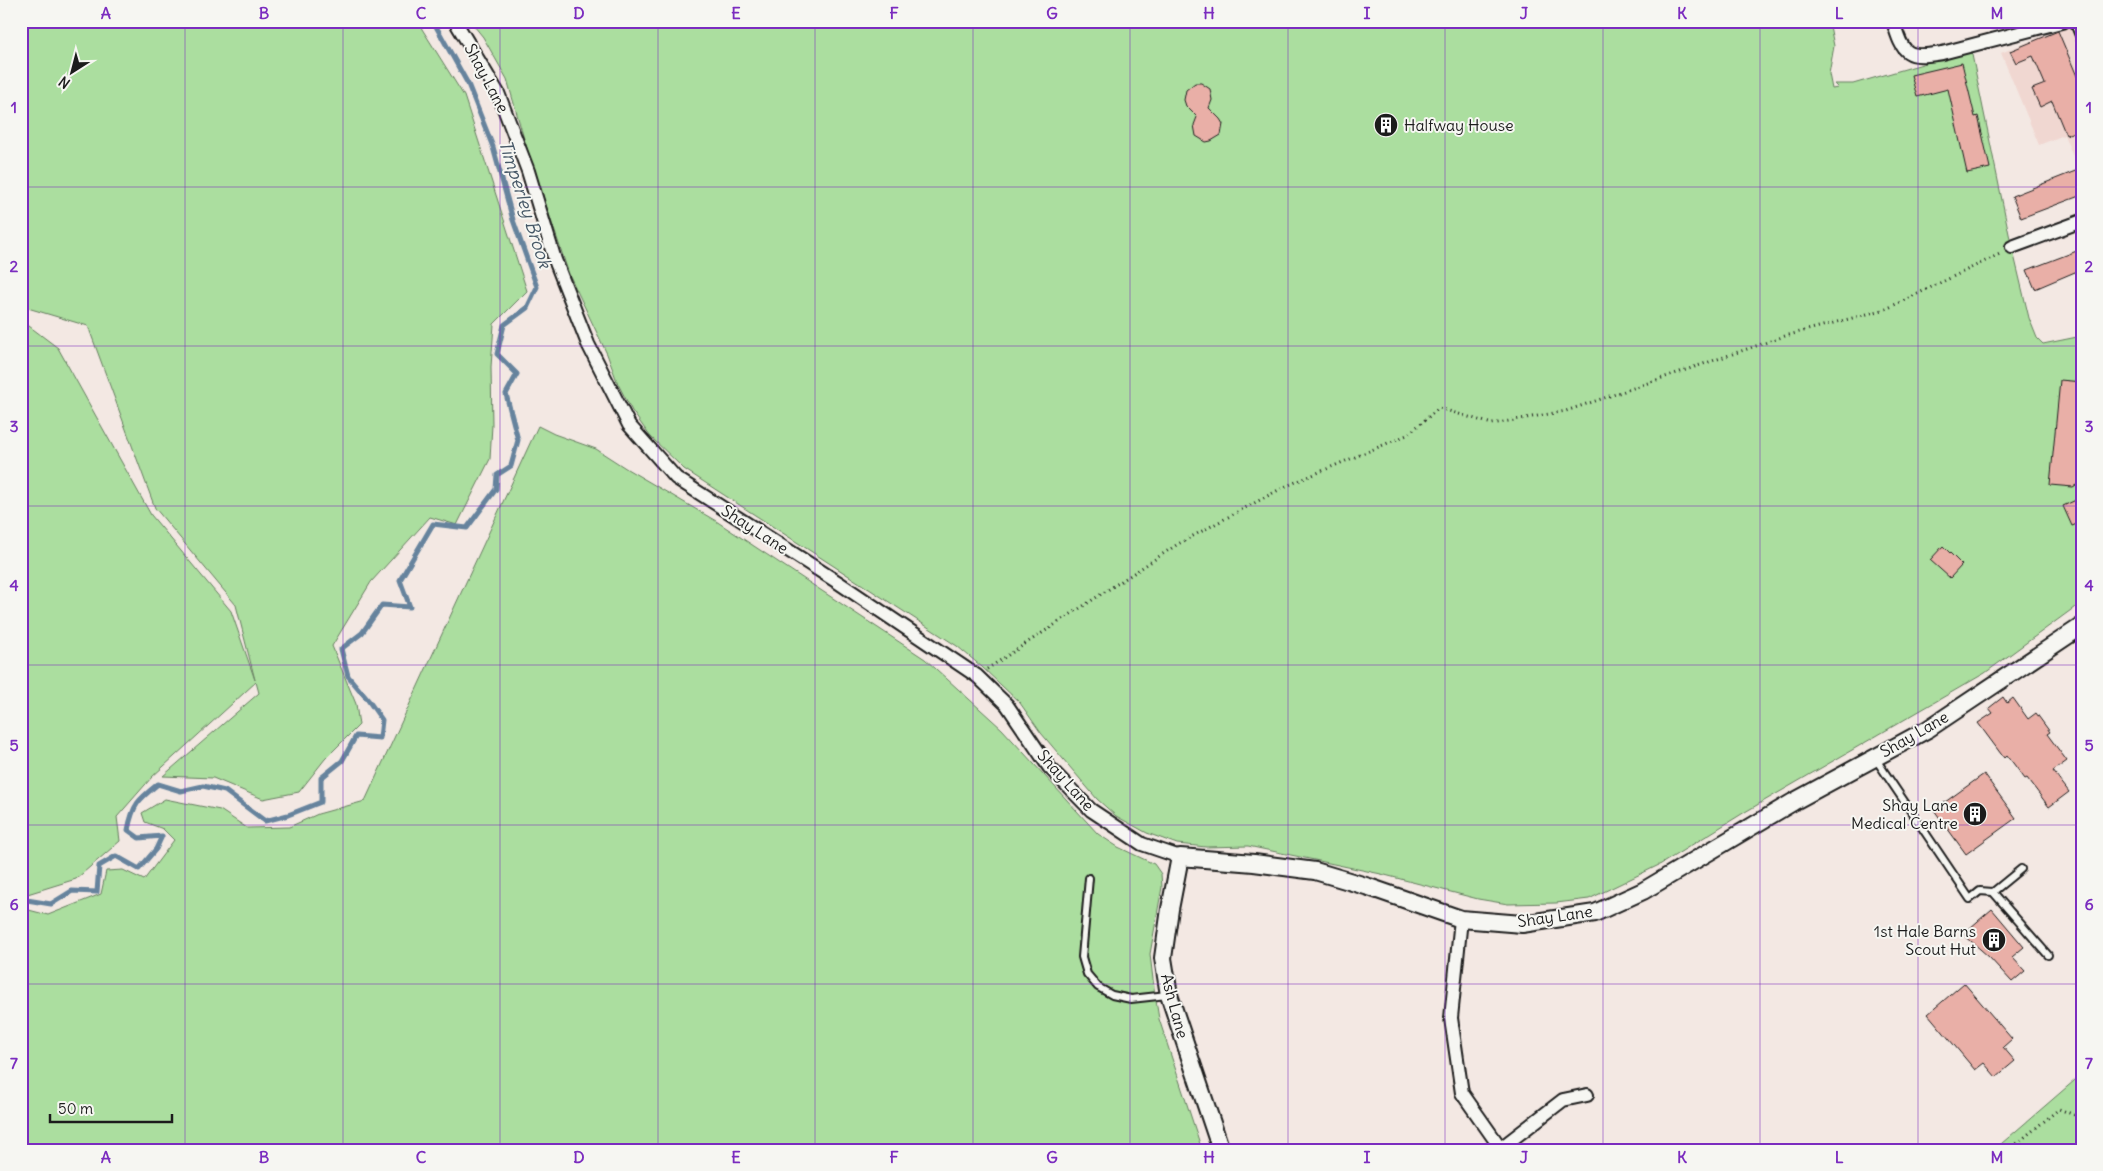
<svg xmlns="http://www.w3.org/2000/svg" width="2103" height="1171" font-family="Delius,sans-serif">
  <style>
    .built { fill: #f0d7d1 }
    .green { fill: #abde9f; stroke: #647d5e }
    .lines { fill: none; stroke-linecap: round; stroke-linejoin: round }
    .stream { stroke: #66839d; stroke-width: 5 }
    .building { fill: #e9afa7; stroke: #1c1c1c }
    .service-casing { stroke: #1c1c1c; stroke-width: 10 }
    .minor-casing { stroke: #1c1c1c; stroke-width: 16 }
    .tertiary-casing { stroke: #1c1c1c; stroke-width: 20 }
    .path { stroke: #1c1c1c; stroke-width: 3; stroke-dasharray: 1 4; stroke-linecap: butt }
    .service { stroke: #f6f6f2; stroke-width: 6 }
    .minor { stroke: #f6f6f2; stroke-width: 12 }
    .tertiary { stroke: #f6f6f2; stroke-width: 16 }
    .grid { fill: none; stroke: #7b2cbf; stroke-width: 1; stroke-opacity: 0.55 }
    .labels { text-anchor: middle; stroke-width: 4; stroke-linejoin: round; paint-order: stroke }
    .street-label { font-size: 16px; fill: #1c1c1c; stroke: #f6f6f2 }
    .poi-label { font-size: 16px; fill: #1c1c1c; stroke: #f6f6f2; text-anchor: end }
    .water-label { font-size: 18px; font-style: italic; fill: #475867; stroke: #f6f6f2 }
    .neatline { fill: none; stroke: #7b2cbf; stroke-width: 2 }
    .grid-label { font-size: 16px; text-anchor: middle; font-weight: bold; fill: #7b2cbf }
  </style>
  <rect width="100%" height="100%" fill="#f3e8e3"/>
  <filter id="ink" filterUnits="userSpaceOnUse"><feTurbulence type="fractalNoise" baseFrequency=".02" numOctaves="2"/><feDisplacementMap in="SourceGraphic" scale="10" xChannelSelector="R" yChannelSelector="G"/><feConvolveMatrix kernelMatrix="1 2 1 2 8 2 1 2 1" color-interpolation-filters="sRGB"/></filter>
  <g filter="url(#ink)">
    <path class="built" d="M2069 25 2082 55V178L2064 135 2039 145 2001 53Z"/>
    <g class="green">
      <path d="M21 21H417L464 96 527 291 494 324 491 367 492 425 490 459 457 525 430 517 371 582 332 646 356 704 359 725 325 759 299 792 263 799 213 778 163 776 259 693 256 682 152 777 117 817 120 841 76 879 21 896V320L58 348 151 515 231 611 255 680 236 605 155 508 88 326 21 306Z"/>
      <path d="M470 21H1829L1834 46 1829 74 1832 89 1838 88 1834 84H1853L1971 50 2009 234 2029 318 2037 338 2043 344 2082 336V602L1985 673 1745 812 1661 864 1589 899 1556 903 1508 904 1478 899 1381 874 1248 846 1206 847 1177 844 1147 833 1116 816 1097 799 1041 733 1020 703 982 667 957 646 684 469 650 436 632 411 618 384 607 354 569 274 524 139 507 79 483 37Z"/>
      <path d="M538 426 554 434 596 449 627 469 716 521 925 659 1002 729 1098 834 1118 847 1154 864 1161 874 1162 887 1150 954 1154 988 1159 1019 1202 1150H21V908L48 915 101 894 106 871 123 870 144 880 174 840 163 829 145 822 142 813 165 799 220 810 247 828 289 827 318 814 365 801Z"/>
      <path d="M2082 1074V1150H1994Z"/>
    </g>
    <g class="lines">
      <path class="stream" d="M21 899 51 904 72 891 97 892 99 866 116 856 139 869 156 849 162 836 139 838 128 830C133 804 138 800 158 784L181 791 203 786 225 791 265 821 288 815 321 802V778L342 761 356 736 380 738 382 720 368 700 348 676 341 649 362 633 382 605 410 607 400 580 433 524 467 528 496 489 497 475 511 466 518 440 506 394 517 374 497 354 504 325 527 308 537 287 513 220 493 147 468 84 433 21"/>
    </g>
    <g class="building">
      <path d="M2058 31 2082 88V129L2066 135 2052 101 2040 107 2032 89 2045 84 2033 56 2016 63 2010 51Z"/>
      <path d="M1962 63 1975 117 1978 116 1990 168 1967 173 1948 89 1917 97 1911 75Z"/>
      <path d="M1195 83H1201L1210 89 1212 100 1209 108 1220 119 1223 124 1221 135 1211 141 1206 142 1196 136 1194 125 1197 117 1186 106 1184 100 1186 90Z"/>
      <path d="M2078 170 2082 179V195L2021 218 2012 196Z"/>
      <path d="M2082 249V269L2035 289 2027 270Z"/>
      <path d="M2060 380 2082 382 2081 482 2073 487 2050 485Z"/>
      <path d="M2076 500 2082 515V522L2072 526 2063 506Z"/>
      <path d="M1943 546 1962 565 1950 578 1930 560Z"/>
      <path d="M2003 697 2007 703 2013 698 2028 719 2036 713 2050 732 2047 734 2067 761 2053 771 2069 792 2049 807 2027 778 2025 779 2007 755 2004 758 1978 723 1993 713 1989 708Z"/>
      <path d="M1984 774 2016 818 1966 854 1934 810Z"/>
      <path d="M1992 909 2024 947 2012 957 2025 971 2012 982 1989 957 1963 934Z"/>
      <path d="M1964 983 2012 1039 2003 1047 2015 1061 1996 1077 1984 1063 1975 1070 1928 1014Z"/>
    </g>
    <g class="lines">
      <g class="service-casing">
        <g id="service">
          <path d="M2073 21 2082 43"/>
          <path d="M1875 758 1970 899 1980 891 1993 892 2048 955"/>
          <path d="M1089 878 1082 957 1087 974 1098 987 1112 995 1131 999 1167 995"/>
          <path d="M1993 892 2021 869"/>
        </g>
      </g>
      <g class="minor-casing">
        <g id="minor">
          <path d="M455 21 498 93 528 171 555 260 588 344 629 425 676 478 839 583 977 676 1007 705 1049 767 1091 810 1142 844 1180 857"/>
          <path d="M1893 21C1903 55 1907 59 1942 53L2065 21"/>
          <path d="M2012 247 2082 221"/>
          <path d="M1461 919 1451 1018 1462 1093 1502 1150"/>
          <path d="M1501 1148 1563 1100 1587 1095"/>
        </g>
      </g>
      <g class="tertiary-casing">
        <path id="tertiary" d="M1221 1150 1169 995 1163 958 1170 909 1180 857 1254 863 1315 871 1369 887 1461 919 1522 924 1595 913 1643 891 1793 802 1928 729 2082 626"/>
      </g>
      <g class="path">
        <path d="M987 669 1178 544 1284 487 1407 435 1439 408 1492 424 1566 411 1785 336 1886 309 2002 253"/>
        <path d="M2009 1150 2059 1109 2082 1118"/>
      </g>
      <use href="#service" class="service"/>
      <use href="#minor" class="minor"/>
      <use href="#tertiary" class="tertiary"/>
    </g>
  </g>
  <path class="grid" d="M185 21V1150M343 21V1150M500 21V1150M658 21V1150M815 21V1150M973 21V1150M1130 21V1150M1288 21V1150M1445 21V1150M1603 21V1150M1760 21V1150M1918 21V1150M21 187H2082M21 346H2082M21 506H2082M21 665H2082M21 825H2082M21 984H2082"/>
  <defs>
    <g id="building-disc" transform="scale(1.25)"><circle r="9.5" fill="#1c1c1c" stroke="#f6f6f2"/><path d="M-4-6H4V6H1V3H-1V6H-4ZM-2.5-4.3h1.7v1.8h-1.7ZM.8-4.3h1.7v1.8H.8ZM-2.5-1h1.7V.8h-1.7ZM.8-1h1.7V.8H.8Z" fill="#fff"/></g>
  </defs>
  <g fill-rule="evenodd">
    <use href="#building-disc" x="1386" y="125"/>
    <use href="#building-disc" x="1975" y="814"/>
    <use href="#building-disc" x="1994" y="940"/>
  </g>
  <g class="labels">
    <g class="street-label">
      <text transform="translate(487 78) rotate(62)" y="6">Shay Lane</text>
      <text transform="translate(755 529) rotate(33)" y="6">Shay Lane</text>
      <text transform="translate(1914 734) rotate(-30)" y="6">Shay Lane</text>
      <text transform="translate(1066 780) rotate(48)" y="6">Shay Lane</text>
      <text transform="translate(1555 916) rotate(-8)" y="6">Shay Lane</text>
      <text transform="translate(1175 1006) rotate(75)" y="6">Ash Lane</text>
    </g>
    <g class="poi-label">
      <text x="1404" y="131" text-anchor="start">Halfway House</text>
      <text x="1958" y="811">Shay Lane<tspan x="1958" dy="18">Medical Centre</tspan></text>
      <text x="1976" y="937">1st Hale Barns<tspan x="1976" dy="18">Scout Hut</tspan></text>
    </g>
    <g class="water-label">
      <text transform="translate(525 204) rotate(72)" y="6">Timperley Brook</text>
    </g>
  </g>
  <rect width="2103" height="1171" fill="none" stroke="#f6f6f2" stroke-width="55"/>
  <g transform="translate(72 72) rotate(216)" stroke="#f6f6f2" stroke-width="4" paint-order="stroke">
  <path d="M0-4L9 19L0 12L-9 19Z" fill="#1c1c1c"/>
  <text y="-8" font-size="14" font-weight="bold" text-anchor="middle" fill="#1c1c1c">N</text>
  </g>
  <path d="M50 1114v8h122v-8" fill="none" stroke="#1c1c1c" stroke-width="2.5"/>
  <text x="58" y="1114" font-size="15" fill="#1c1c1c" stroke="#f6f6f2" stroke-width="4" paint-order="stroke">50 m</text>
  <rect x="28" y="28" width="2048" height="1116" class="neatline"/>
  <g class="grid-label">
    <text x="106" y="19">A</text>
    <text x="264" y="19">B</text>
    <text x="421" y="19">C</text>
    <text x="579" y="19">D</text>
    <text x="736" y="19">E</text>
    <text x="894" y="19">F</text>
    <text x="1052" y="19">G</text>
    <text x="1209" y="19">H</text>
    <text x="1367" y="19">I</text>
    <text x="1524" y="19">J</text>
    <text x="1682" y="19">K</text>
    <text x="1839" y="19">L</text>
    <text x="1997" y="19">M</text>
    <text x="14" y="113">1</text>
    <text x="2089" y="113">1</text>
    <text x="14" y="272">2</text>
    <text x="2089" y="272">2</text>
    <text x="14" y="432">3</text>
    <text x="2089" y="432">3</text>
    <text x="14" y="591">4</text>
    <text x="2089" y="591">4</text>
    <text x="14" y="751">5</text>
    <text x="2089" y="751">5</text>
    <text x="14" y="910">6</text>
    <text x="2089" y="910">6</text>
    <text x="14" y="1069">7</text>
    <text x="2089" y="1069">7</text>
    <text x="106" y="1163">A</text>
    <text x="264" y="1163">B</text>
    <text x="421" y="1163">C</text>
    <text x="579" y="1163">D</text>
    <text x="736" y="1163">E</text>
    <text x="894" y="1163">F</text>
    <text x="1052" y="1163">G</text>
    <text x="1209" y="1163">H</text>
    <text x="1367" y="1163">I</text>
    <text x="1524" y="1163">J</text>
    <text x="1682" y="1163">K</text>
    <text x="1839" y="1163">L</text>
    <text x="1997" y="1163">M</text>
  </g>
</svg>
